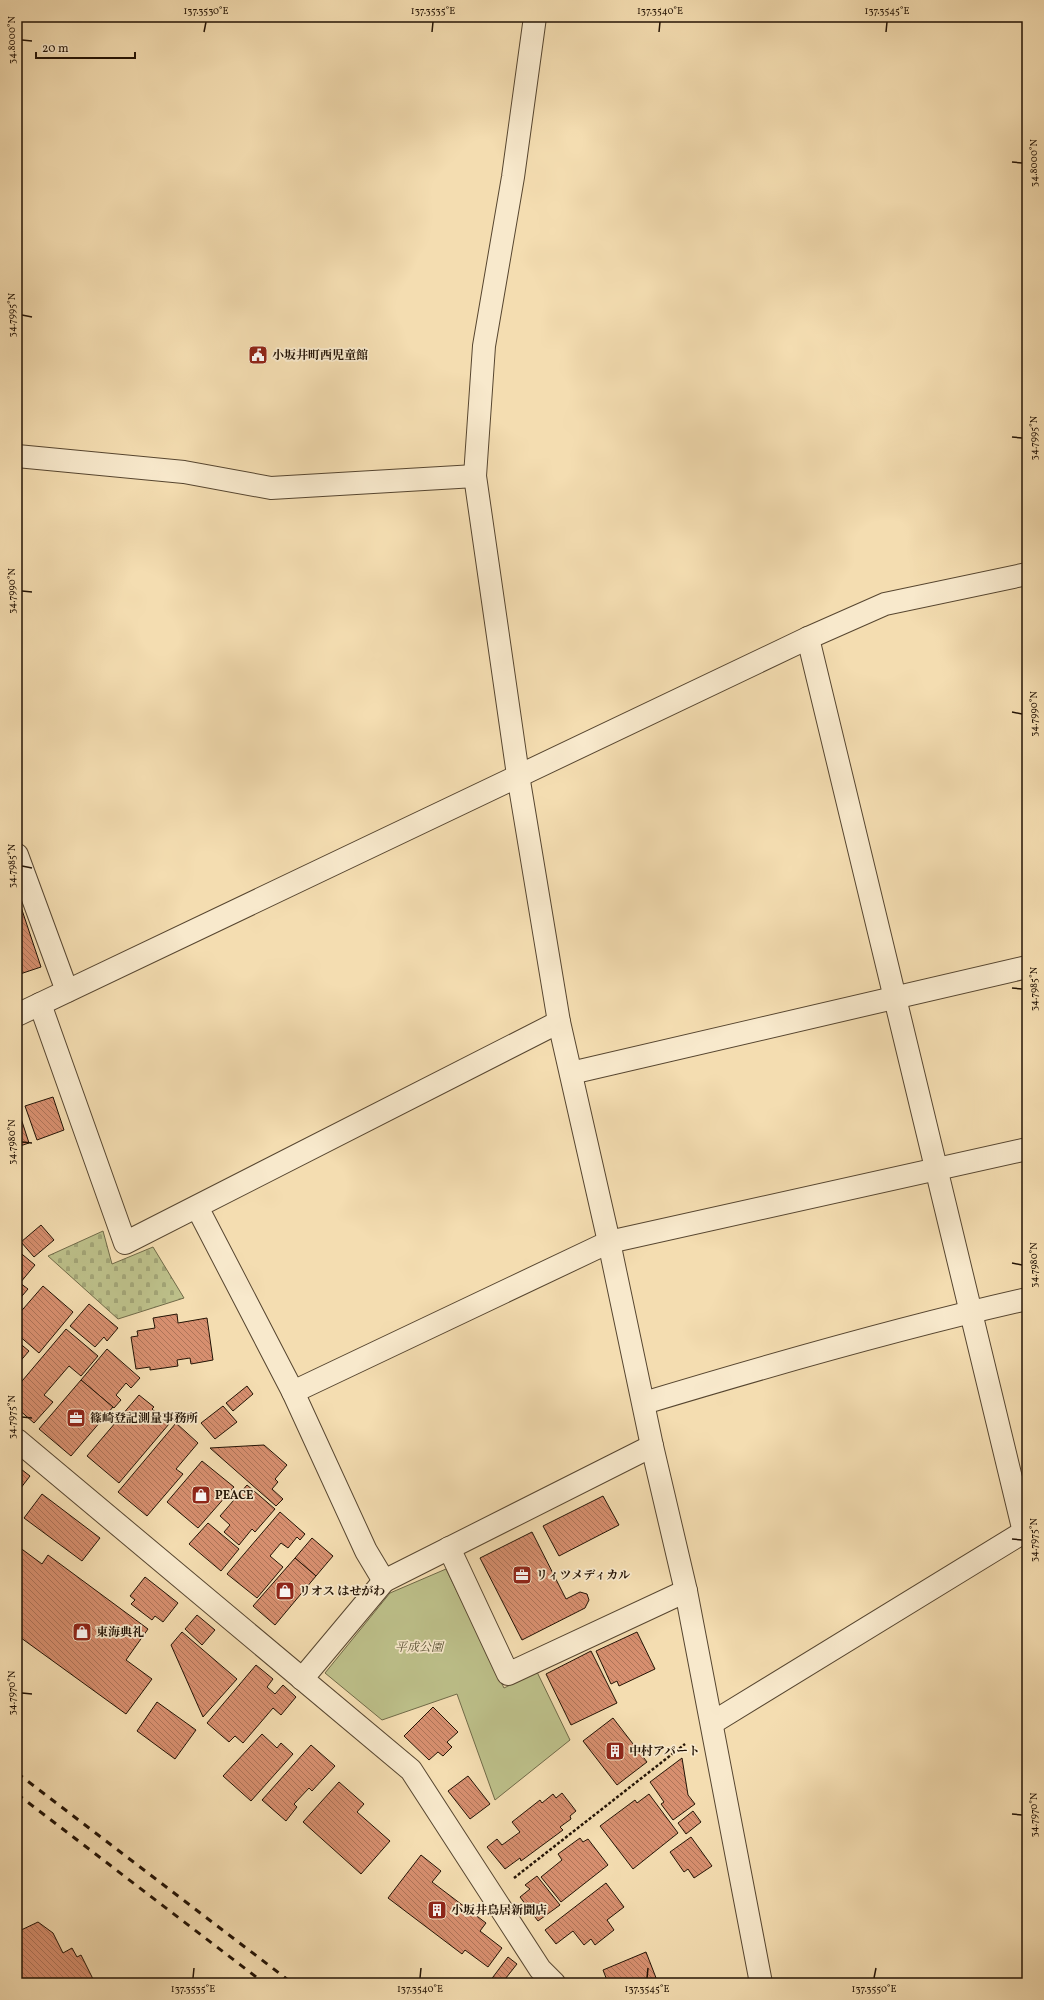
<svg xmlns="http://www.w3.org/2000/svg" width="1044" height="2000" font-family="Vollkorn,'Noto Serif JP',serif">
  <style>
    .cemetery { fill: url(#cemetery-stones); stroke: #706a48 }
    .park { fill: #bdc08a; stroke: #706a48 }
    .building { fill: url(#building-back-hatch); stroke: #231305 }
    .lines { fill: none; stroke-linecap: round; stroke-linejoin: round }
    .minor-casing { stroke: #574630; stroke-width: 24 }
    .path { stroke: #231305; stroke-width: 2.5; stroke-dasharray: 3 2; stroke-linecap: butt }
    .minor { stroke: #f8e9cc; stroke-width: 22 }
    .rail { stroke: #231305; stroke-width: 3; stroke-dasharray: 7 7; stroke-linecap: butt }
    .ticks { fill: none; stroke: #231305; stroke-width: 1.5 }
    .labels { text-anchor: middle; stroke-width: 3.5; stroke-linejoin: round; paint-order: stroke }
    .poi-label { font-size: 12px; font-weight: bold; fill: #231305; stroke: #f8e9cc; text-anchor: start }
    .park-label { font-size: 12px; font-style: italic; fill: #595034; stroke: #f8e9cc }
    .neatline { fill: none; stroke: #231305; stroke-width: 1.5 }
    .ticks-label { font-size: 10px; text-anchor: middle; fill: #231305 }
  </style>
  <defs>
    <pattern id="cemetery-stones" width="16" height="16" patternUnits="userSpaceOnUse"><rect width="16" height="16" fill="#bdc08a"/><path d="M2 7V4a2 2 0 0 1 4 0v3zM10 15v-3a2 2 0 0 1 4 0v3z" fill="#a2a476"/></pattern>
    <pattern id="building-back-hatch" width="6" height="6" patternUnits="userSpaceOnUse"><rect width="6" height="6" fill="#d78f6f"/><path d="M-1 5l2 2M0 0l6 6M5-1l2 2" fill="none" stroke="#ae7459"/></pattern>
  </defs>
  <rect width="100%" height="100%" fill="#f4ddb1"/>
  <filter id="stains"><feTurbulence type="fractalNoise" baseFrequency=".005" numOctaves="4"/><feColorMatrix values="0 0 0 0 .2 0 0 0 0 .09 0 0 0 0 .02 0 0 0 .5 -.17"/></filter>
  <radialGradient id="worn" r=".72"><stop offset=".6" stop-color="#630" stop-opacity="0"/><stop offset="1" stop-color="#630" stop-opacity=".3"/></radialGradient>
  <path class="cemetery" d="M103 1231 112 1264 153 1247 184 1298 118 1319 48 1256Z"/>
  <path class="park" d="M446 1569 504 1688 537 1672 570 1740 495 1800 457 1694 382 1720 325 1673 390 1593Z"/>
  <g class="building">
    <path d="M17 895 41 967 17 975Z"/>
    <path d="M53 1097 64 1130 37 1140 25 1106Z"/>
    <path d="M17 1106 29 1143 17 1147Z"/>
    <path d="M41 1225 54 1240 34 1257 21 1242Z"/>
    <path d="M17 1250 35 1265 20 1283 28 1289 17 1302Z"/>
    <path d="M43 1286 73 1312 39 1353 17 1334V1316Z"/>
    <path d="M89 1304 118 1328 107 1341 104 1337 95 1347 70 1326Z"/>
    <path d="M177 1314 178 1323 207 1318 213 1360 191 1364 190 1358 177 1360 178 1366 150 1370V1367L136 1369 131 1337 138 1336 137 1331 155 1328 153 1318Z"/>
    <path d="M66 1329 98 1356 81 1376 69 1366 44 1395 53 1402 34 1423 17 1408V1387Z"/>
    <path d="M17 1341 29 1351 17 1365Z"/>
    <path d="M107 1349 140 1378 131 1388 126 1383 116 1395 121 1400 114 1408 81 1380Z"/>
    <path d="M81 1380 113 1407 71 1456 39 1429Z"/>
    <path d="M247 1386 253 1394 233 1411 226 1403Z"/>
    <path d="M139 1395 154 1407 152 1409 169 1424 119 1483 87 1456Z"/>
    <path d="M223 1406 237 1422 215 1439 201 1423Z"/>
    <path d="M176 1423 198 1443 176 1469 183 1474 147 1516 118 1492Z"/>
    <path d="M264 1445 287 1465 275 1479 278 1482 272 1489 283 1499 276 1506 210 1448Z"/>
    <path d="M202 1461 234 1487 198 1528 167 1502Z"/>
    <path d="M17 1466 30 1476 17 1493Z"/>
    <path d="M247 1485 275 1509 255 1532 252 1529 239 1545 224 1532 230 1525 220 1516Z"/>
    <path d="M42 1494 100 1538 82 1561 24 1518Z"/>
    <path d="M603 1496 619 1525 559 1556 543 1526Z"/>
    <path d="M280 1512 305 1534 300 1540 297 1537 288 1548 281 1543 270 1556 283 1567 257 1598 227 1574Z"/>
    <path d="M208 1523 239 1549 221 1571 189 1544Z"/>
    <path d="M532 1532 566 1599 580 1592 587 1594 589 1600 585 1608 522 1640 480 1558Z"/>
    <path d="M312 1538 333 1556 316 1576 295 1558Z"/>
    <path d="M19 1547 42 1564 48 1555 148 1629 126 1660 152 1679 126 1714 17 1635V1550Z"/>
    <path d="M295 1558 316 1576 275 1625 253 1606Z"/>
    <path d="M145 1577 178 1603 163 1622 155 1616 152 1620 131 1604 135 1600 130 1596Z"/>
    <path d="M197 1615 215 1630 202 1645 185 1629Z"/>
    <path d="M182 1632 237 1679 203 1717 171 1645Z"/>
    <path d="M637 1632 655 1669 619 1686 617 1681 611 1684 596 1651Z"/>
    <path d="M591 1651 617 1703 571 1725 546 1674Z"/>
    <path d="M256 1665 273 1679 267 1687 275 1694 283 1685 296 1697 281 1715 273 1708 243 1743 235 1736 229 1742 207 1723Z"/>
    <path d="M157 1702 196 1730 175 1759 137 1731Z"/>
    <path d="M433 1707 458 1732 447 1742 452 1747 443 1756 438 1752 429 1760 404 1736Z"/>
    <path d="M613 1718 647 1762 617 1785 583 1741Z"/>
    <path d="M262 1734 277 1748 281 1743 293 1754 251 1801 223 1776Z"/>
    <path d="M311 1745 335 1766 312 1791 309 1788 294 1804 297 1807 286 1821 262 1800Z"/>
    <path d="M682 1758 688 1795 695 1804 673 1820 661 1804 664 1802 650 1782Z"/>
    <path d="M468 1776 490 1804 470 1819 448 1791Z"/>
    <path d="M339 1782 364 1804 357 1812 390 1841 361 1874 303 1822Z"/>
    <path d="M562 1793 576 1811 570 1816 571 1819 560 1827 563 1830 521 1861 520 1858 505 1869 487 1847 497 1839 502 1845 520 1832 512 1822 540 1800 542 1803 553 1794 556 1798Z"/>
    <path d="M649 1794 678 1833 633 1869 600 1826 635 1800 637 1803Z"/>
    <path d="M693 1811 701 1822 686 1834 678 1823Z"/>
    <path d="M691 1837 712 1866 694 1878 688 1869 684 1872 670 1852Z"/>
    <path d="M580 1838 583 1842 588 1839 608 1865 561 1902 541 1877 562 1860 558 1854Z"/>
    <path d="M421 1855 441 1871 432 1882 486 1923 480 1931 502 1948 488 1967 465 1950 462 1954 388 1898Z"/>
    <path d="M537 1876 560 1905 538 1921 520 1897 530 1889 525 1885Z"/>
    <path d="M606 1883 624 1907 607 1920 614 1930 595 1945 591 1939 584 1945 573 1931 556 1944 545 1930Z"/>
    <path d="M38 1922 53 1933 63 1953 72 1948 77 1957 81 1955 93 1979 86 1983H18L17 1932Z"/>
    <path d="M646 1952 658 1983H608L603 1970Z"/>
    <path d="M508 1957 517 1964 502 1983H492L490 1981Z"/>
  </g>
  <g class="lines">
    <g class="minor-casing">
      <g id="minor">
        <path d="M535 17 513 177 484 346 475 476 518 775 559 1022 609 1242 652 1446 686 1591 761 1983"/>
        <path d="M17 456 184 472 271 488 475 476"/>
        <path d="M808 638 1024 1532"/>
        <path d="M17 855 67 991"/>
        <path d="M40 1004 125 1243 559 1022"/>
        <path d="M17 1015 808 638 885 604 1027 574"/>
        <path d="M571 1073 1027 967"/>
        <path d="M197 1207 293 1392 366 1551 384 1581 652 1446"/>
        <path d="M293 1392 609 1242 1027 1149"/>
        <path d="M644 1403C770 1365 898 1328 1027 1299"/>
        <path d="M17 1440 411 1770 540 1969 554 1983"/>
        <path d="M449 1548 508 1674 686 1591"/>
        <path d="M302 1679 384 1581"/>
        <path d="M712 1723 1027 1530"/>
      </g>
    </g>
    <path class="path" d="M514 1878 685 1744"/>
    <use href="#minor" class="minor"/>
    <g class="rail">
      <path d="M17 1773 292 1983"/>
      <path d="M17 1794 264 1983"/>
    </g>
  </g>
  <path class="ticks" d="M204 32 206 22M432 32 433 22M659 32 660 22M886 32 887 22M22 40 32 41M1012 162 1022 163M22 315 32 317M1012 437 1022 438M22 591 32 592M1012 712 1022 714M22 866 32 868M1012 988 1022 989M22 1142 32 1143M1012 1263 1022 1265M22 1417 32 1418M1012 1539 1022 1540M22 1693 32 1694M1012 1814 1022 1815M193 1978 194 1968M420 1978 421 1968M647 1978 648 1968M874 1978 876 1968"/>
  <defs>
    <g id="civic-square" transform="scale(1)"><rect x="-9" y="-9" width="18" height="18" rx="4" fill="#8f2418" stroke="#f8e9cc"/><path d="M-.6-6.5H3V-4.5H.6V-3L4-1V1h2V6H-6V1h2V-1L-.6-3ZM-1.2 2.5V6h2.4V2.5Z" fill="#fff"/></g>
    <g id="office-square" transform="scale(1)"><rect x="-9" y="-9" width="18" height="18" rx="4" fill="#8f2418" stroke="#f8e9cc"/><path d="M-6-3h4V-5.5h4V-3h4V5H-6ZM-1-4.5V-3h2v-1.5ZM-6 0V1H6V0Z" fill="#fff"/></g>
    <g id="shop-square" transform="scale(1)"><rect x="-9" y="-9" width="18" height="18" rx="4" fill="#8f2418" stroke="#f8e9cc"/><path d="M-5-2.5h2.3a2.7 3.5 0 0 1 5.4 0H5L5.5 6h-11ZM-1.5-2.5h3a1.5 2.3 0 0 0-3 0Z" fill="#fff"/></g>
    <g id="building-square" transform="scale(1)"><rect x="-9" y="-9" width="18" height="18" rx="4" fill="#8f2418" stroke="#f8e9cc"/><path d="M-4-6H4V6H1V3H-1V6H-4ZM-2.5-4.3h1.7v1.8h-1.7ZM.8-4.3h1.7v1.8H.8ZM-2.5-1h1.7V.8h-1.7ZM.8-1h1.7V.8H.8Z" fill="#fff"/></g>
  </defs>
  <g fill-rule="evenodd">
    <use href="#civic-square" x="258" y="355"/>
    <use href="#office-square" x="76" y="1418"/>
    <use href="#shop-square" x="201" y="1495"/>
    <use href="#office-square" x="522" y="1575"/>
    <use href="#shop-square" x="285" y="1591"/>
    <use href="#shop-square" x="82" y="1632"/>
    <use href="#building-square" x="615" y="1751"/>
    <use href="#building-square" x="437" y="1910"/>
  </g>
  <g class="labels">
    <g class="poi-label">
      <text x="272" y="359">小坂井町西児童館</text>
      <text x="90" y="1422">篠崎登記測量事務所</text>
      <text x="215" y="1499">PEACE</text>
      <text x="536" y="1579">リィツメディカル</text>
      <text x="299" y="1595">リオス はせがわ</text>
      <text x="96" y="1636">東海典礼</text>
      <text x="629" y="1755">中村アパート</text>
      <text x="451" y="1914">小坂井鳥居新聞店</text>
    </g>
    <g class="park-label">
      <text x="419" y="1651">平成公園</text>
    </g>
  </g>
  <rect width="1044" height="2000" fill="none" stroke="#f4ddb1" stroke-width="44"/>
  <path d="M36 52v6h99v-6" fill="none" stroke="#231305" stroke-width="2"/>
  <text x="42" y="52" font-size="12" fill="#231305" stroke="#f8e9cc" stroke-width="3" paint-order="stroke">20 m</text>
  <rect x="22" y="22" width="1000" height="1956" class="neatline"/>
  <g class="ticks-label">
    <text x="206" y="14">137.3530°E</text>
    <text x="433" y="14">137.3535°E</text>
    <text x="660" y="14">137.3540°E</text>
    <text x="887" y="14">137.3545°E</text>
    <text transform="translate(11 40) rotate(-90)" y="4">34.8000°N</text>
    <text transform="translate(1033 163) rotate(-90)" y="4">34.8000°N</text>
    <text transform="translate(11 315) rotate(-90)" y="4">34.7995°N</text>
    <text transform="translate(1033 438) rotate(-90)" y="4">34.7995°N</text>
    <text transform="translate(11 591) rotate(-90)" y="4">34.7990°N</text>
    <text transform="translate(1033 714) rotate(-90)" y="4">34.7990°N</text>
    <text transform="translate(11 866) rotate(-90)" y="4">34.7985°N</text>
    <text transform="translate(1033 989) rotate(-90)" y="4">34.7985°N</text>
    <text transform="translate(11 1142) rotate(-90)" y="4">34.7980°N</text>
    <text transform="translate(1033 1265) rotate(-90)" y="4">34.7980°N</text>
    <text transform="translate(11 1417) rotate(-90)" y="4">34.7975°N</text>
    <text transform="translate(1033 1540) rotate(-90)" y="4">34.7975°N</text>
    <text transform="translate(11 1693) rotate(-90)" y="4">34.7970°N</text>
    <text transform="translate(1033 1815) rotate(-90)" y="4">34.7970°N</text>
    <text x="193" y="1992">137.3535°E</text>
    <text x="420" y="1992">137.3540°E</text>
    <text x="647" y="1992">137.3545°E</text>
    <text x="874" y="1992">137.3550°E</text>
  </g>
  <rect width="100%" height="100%" filter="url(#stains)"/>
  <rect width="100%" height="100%" fill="url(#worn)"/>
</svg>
